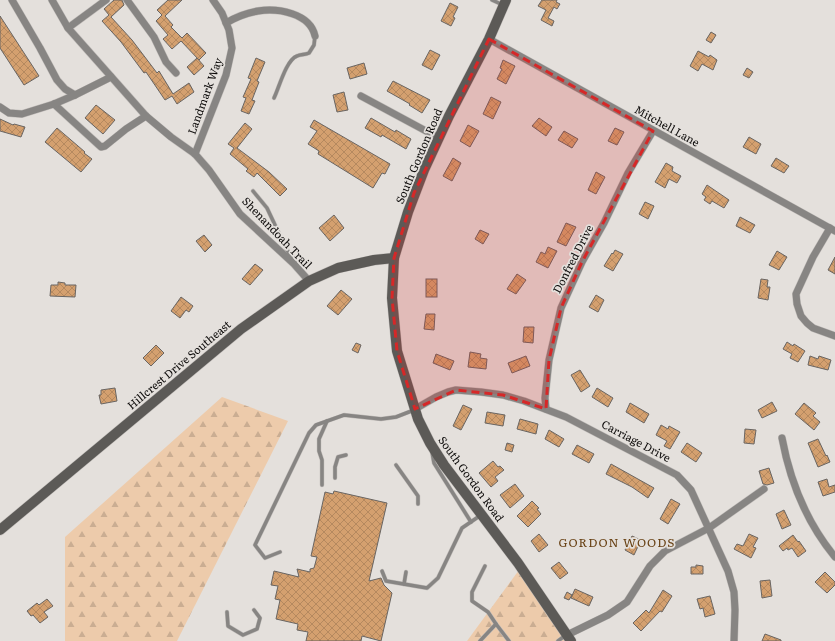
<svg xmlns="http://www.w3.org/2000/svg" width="835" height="641" font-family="Literata,serif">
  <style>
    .forest { fill: url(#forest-firs) }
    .building { fill: url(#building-cross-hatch); stroke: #696562 }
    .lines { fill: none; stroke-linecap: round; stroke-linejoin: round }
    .lane-casing { stroke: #c2bebb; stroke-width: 4.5 }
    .street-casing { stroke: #c2bebb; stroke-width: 8 }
    .secondary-casing { stroke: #c2bebb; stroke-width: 11 }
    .lane { stroke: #878583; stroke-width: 3.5 }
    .street { stroke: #878583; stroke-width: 7 }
    .secondary { stroke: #5c5a57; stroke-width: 10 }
    .marked { fill: #d62828; fill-opacity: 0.2; stroke: #d62828; stroke-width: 3; stroke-dasharray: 8 5; stroke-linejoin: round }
    .labels { text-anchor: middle; stroke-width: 3.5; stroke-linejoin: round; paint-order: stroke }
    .street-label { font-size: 11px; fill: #0e0c0b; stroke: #e4e0dc }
    .neighbourhood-label { font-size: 12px; letter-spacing: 1px; fill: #684114; stroke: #e4e0dc }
  </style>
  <defs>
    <pattern id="forest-firs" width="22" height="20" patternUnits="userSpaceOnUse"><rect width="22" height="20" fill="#edcbab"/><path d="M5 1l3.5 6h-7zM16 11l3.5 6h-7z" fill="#caad92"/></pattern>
    <pattern id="building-cross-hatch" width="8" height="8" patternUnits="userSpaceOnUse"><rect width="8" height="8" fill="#d4a06f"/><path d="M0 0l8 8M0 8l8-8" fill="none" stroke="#b5895f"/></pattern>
  </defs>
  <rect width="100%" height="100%" fill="#e4e0dc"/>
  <g class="forest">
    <path d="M222 397 288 421 177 641H65V537Z"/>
    <path d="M519 570 567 641H467Z"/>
  </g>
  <g class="building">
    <path d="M114 0H122L124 5 111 17 132 40 157 73 159 71 173 94 189 83 194 92 177 104 172 96 165 100 146 72 144 73 121 42 102 21 109 15 104 9Z"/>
    <path d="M168 0H182L165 16 173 25 171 27 182 38 187 33 206 53 199 60 181 41 172 49 163 39 168 35 156 21 162 15 157 10Z"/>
    <path d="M542 0H557L556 2 560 4 557 9 554 7 548 18 554 21 552 26 541 20 546 10 538 6Z"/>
    <path d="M450 3 458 7 453 17 455 18 451 26 441 21Z"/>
    <path d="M0 16 39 76 24 85 0 48Z"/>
    <path d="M711 32 716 35 711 43 706 40Z"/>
    <path d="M430 50 440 55 432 70 422 65Z"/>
    <path d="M698 51 709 57 710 55 717 60 713 70 702 64 698 71 690 66Z"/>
    <path d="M197 58 204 66 194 75 187 67Z"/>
    <path d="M256 58 265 62 257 81 259 82 252 100 255 101 249 114 241 111 246 98 243 97 251 79 248 78Z"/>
    <path d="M503 60 515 66 506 84 497 79 502 69 500 68Z"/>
    <path d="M364 63 367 74 350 79 347 68Z"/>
    <path d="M747 68 753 72 749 78 743 75Z"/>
    <path d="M393 81 430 100 422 113 409 105 410 104 387 91Z"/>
    <path d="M344 92 348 110 337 112 333 95Z"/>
    <path d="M491 97 501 102 493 119 483 114Z"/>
    <path d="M96 105 115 120 103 134 85 118Z"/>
    <path d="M371 118 395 132 396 130 411 139 406 149 382 135 381 137 365 128Z"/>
    <path d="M539 118 552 127 546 136 532 126Z"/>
    <path d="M0 119 13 125 14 124 25 127 21 137 0 131Z"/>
    <path d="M314 120 390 164 385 174 382 173 373 188 318 154 319 151 308 144 317 131 310 127Z"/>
    <path d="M245 123 252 129 237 148 269 172 287 189 280 196 257 173 254 177 246 171 248 169 230 154 234 148 228 144Z"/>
    <path d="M468 125 479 131 470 147 460 141Z"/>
    <path d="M57 128 85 152 84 153 92 159 81 172 45 142Z"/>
    <path d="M615 128 624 132 617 145 608 141Z"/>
    <path d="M564 131 578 139 572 148 558 140Z"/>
    <path d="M749 137 761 144 756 154 743 147Z"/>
    <path d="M453 158 461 163 452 181 443 176Z"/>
    <path d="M776 158 789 166 784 173 771 166Z"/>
    <path d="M666 163 673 167 672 171 681 176 677 183 669 179 665 188 655 182Z"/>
    <path d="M596 172 605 177 596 194 588 190Z"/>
    <path d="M707 185 729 200 724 208 712 201 710 204 704 200 706 197 702 194Z"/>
    <path d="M645 202 654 206 648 219 639 214Z"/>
    <path d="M334 215 344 228 330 241 319 228Z"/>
    <path d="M740 217 755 225 750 233 736 226Z"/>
    <path d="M566 223 576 227 566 246 557 242Z"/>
    <path d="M480 230 489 234 483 244 475 239Z"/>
    <path d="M204 235 212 245 205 252 196 241Z"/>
    <path d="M548 247 557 251 548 268 536 262 541 252 545 254Z"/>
    <path d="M615 250 623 254 613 271 604 266 612 253 613 254Z"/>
    <path d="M777 251 787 257 779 270 769 265Z"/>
    <path d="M835 257V274L828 270Z"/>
    <path d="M255 264 263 270 250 285 242 279Z"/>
    <path d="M517 274 526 280 516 294 507 289Z"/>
    <rect x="426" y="279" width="11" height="18"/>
    <path d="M761 279 768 280 767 287H770L768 300 758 298Z"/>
    <path d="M58 282 65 283V285H76L75 297 50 296 51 285H58Z"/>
    <path d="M341 290 352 299 338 315 327 306Z"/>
    <path d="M596 295 604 300 598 312 589 307Z"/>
    <path d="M181 297 193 306 189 312 186 310 180 318 171 311Z"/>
    <path d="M426 314H435L434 330 424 329Z"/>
    <path d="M524 327H534L533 343 523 342Z"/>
    <path d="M787 342 793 346 794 344 805 351 798 362 790 358 792 354 783 349Z"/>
    <path d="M356 343 361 345 358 353 352 350Z"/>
    <path d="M156 345 164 353 151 366 143 358Z"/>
    <path d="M470 352 481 354 480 358 487 359 486 369 468 367Z"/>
    <path d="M436 354 454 361 450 370 433 363Z"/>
    <path d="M526 356 530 366 512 373 508 363Z"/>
    <path d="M810 356 818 359 819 356 831 360 828 370 808 365Z"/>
    <path d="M580 370 590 386 581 392 571 375Z"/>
    <path d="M115 388 117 401 101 404 99 395H101V390Z"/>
    <path d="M597 388 613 398 608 407 592 397Z"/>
    <path d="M772 402 777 411 762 418 758 410Z"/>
    <path d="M630 403 649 414 644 423 626 412Z"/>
    <path d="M804 403 816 413 813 416 820 422 814 430 795 414Z"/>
    <path d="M463 405 472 409 461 430 453 426Z"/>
    <path d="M487 412 505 415 503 426 485 423Z"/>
    <path d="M520 419 538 424 536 434 517 429Z"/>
    <path d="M661 425 668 429 669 426 680 432 670 449 664 446 667 441 656 435Z"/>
    <path d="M745 429 756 430 754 444 744 443Z"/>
    <path d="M549 430 564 439 559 447 545 439Z"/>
    <path d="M818 439 826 456 827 455 830 462 818 467 808 443Z"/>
    <path d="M507 443 514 445 512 452 505 450Z"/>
    <path d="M687 443 702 453 696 462 681 452Z"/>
    <path d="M577 445 594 454 589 463 572 454Z"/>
    <path d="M493 461 498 467 500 466 504 470 495 477 498 481 491 487 479 473Z"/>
    <path d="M611 464 654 488 648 498 632 487 606 474Z"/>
    <path d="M769 468 774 483 767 485 763 484 759 471Z"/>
    <path d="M827 479 829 487 835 485V492L823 496 818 482Z"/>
    <path d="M515 484 524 496 510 508 500 495Z"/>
    <path d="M334 491 387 503 369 581 381 578 384 585 392 593 381 641 362 636 361 641H306L308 632 297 630 298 624 276 619 280 600 275 599 278 586 271 585 274 571 299 577 297 569 310 572V569L314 568 317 557 311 556 325 492 333 494Z"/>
    <path d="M671 499 680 504 668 524 660 519Z"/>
    <path d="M532 501 539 508 537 509 541 514 528 527 517 516Z"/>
    <path d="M784 510 791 525 782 529 776 514Z"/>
    <path d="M539 534 548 545 539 552 531 541Z"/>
    <path d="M749 534 758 538 753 547 756 548 751 558 734 549 737 544 743 546Z"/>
    <path d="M793 535 798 542 799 541 806 551 798 557 792 548 788 550 787 548 783 551 779 546Z"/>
    <path d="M632 536 641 540 634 555 625 550Z"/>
    <path d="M559 562 568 573 560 579 551 568Z"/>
    <path d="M696 565 703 566V574H691V567H696Z"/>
    <path d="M825 572 835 582V585L827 593 815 582Z"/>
    <path d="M770 580 772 596 762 598 760 581Z"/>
    <path d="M575 589 593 597 589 606 571 598Z"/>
    <path d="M663 590 672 596 662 612 660 611 641 631 633 623 646 610 649 613Z"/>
    <path d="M567 592 572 595 569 600 564 598Z"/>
    <path d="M710 596 715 614 705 617 703 608 700 609 697 599Z"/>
    <path d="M47 599 53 606 44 612 48 617 40 623 33 615 31 616 27 611 37 603 39 605Z"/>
    <path d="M765 634 781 640V641H762Z"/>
  </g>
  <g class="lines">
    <g class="lane-casing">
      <g id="lane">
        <path d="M492 0 503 5"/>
        <path d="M274 98C279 88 286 60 297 56 301 54 305 55 309 53L314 45 315 36"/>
        <path d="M253 191 267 208 282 240 292 259"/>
        <path d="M432 452 434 463 471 522"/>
        <path d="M396 465 418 496V504"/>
        <path d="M335 478V467L338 457 346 455"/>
        <path d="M322 485V460L319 451V439L327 421"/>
        <path d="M280 552 265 558 255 545 309 433 316 425 344 415 381 419 396 417 414 410"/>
        <path d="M485 566 472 592V601L488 612 496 624"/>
        <path d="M382 571 386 581 427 588 438 578 462 528 481 515"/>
        <path d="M404 584 406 572"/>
        <path d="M227 612 228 626 243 635 257 629 260 618 254 610"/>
        <path d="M480 641 496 624 509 641"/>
        <path d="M558 641 566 635"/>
      </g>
    </g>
    <g class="street-casing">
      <g id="street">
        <path d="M12 0 40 48 57 80 65 89 75 95"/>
        <path d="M52 0 68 28 146 116 171 137 195 154 209 170 240 214 294 264 309 281"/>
        <path d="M127 0 154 37 166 62 176 73"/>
        <path d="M226 23C236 17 246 13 258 11 278 8 310 13 315 36"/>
        <path d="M68 28 106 0"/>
        <path d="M489 39 835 231"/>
        <path d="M361 96 439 138"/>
        <path d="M54 104 101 147 105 146 126 129 146 116"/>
        <path d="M0 107 9 113 22 114 54 104 75 95 111 77"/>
        <path d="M195 154 226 75 232 48 229 30 222 13 213 0"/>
        <path d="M830 228 813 257 796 294 797 304 801 316 807 323 813 328 835 336"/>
        <path d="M415 409 436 397 448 392 456 390 481 392 503 395 524 401 566 417 677 475 691 490 728 571 734 592 735 610 734 641"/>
        <path d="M546 409 545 398 549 360 561 308 582 262 604 223 628 173 653 131"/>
        <path d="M782 438C790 481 807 523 835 557"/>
        <path d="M567 635 608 615 627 602 650 566 665 551 709 528 764 489"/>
      </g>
    </g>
    <g class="secondary-casing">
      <g id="secondary">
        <path d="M506 0 489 39 449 116 424 170 408 212 394 258 392 298 397 351 418 419 430 443 444 465 518 563 571 641"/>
        <path d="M0 530 241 329 309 281 338 268 374 260 394 258"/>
      </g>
    </g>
    <use href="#lane" class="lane"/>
    <use href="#street" class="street"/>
    <use href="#secondary" class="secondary"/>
  </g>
  <path class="marked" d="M489 39 653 131 582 262 561 308 549 360 546 409 503 395 456 390 415 409 397 351 392 298 394 258 414 193Z"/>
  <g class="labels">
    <g class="street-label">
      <text transform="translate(205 96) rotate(-70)" y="4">Landmark Way</text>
      <text transform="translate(667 126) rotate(29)" y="4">Mitchell Lane</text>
      <text transform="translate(419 156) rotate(-67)" y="4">South Gordon Road</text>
      <text transform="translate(277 233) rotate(46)" y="4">Shenandoah Trail</text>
      <text transform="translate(573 259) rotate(-63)" y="4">Donfred Drive</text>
      <text transform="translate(179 365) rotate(-40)" y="4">Hillcrest Drive Southeast</text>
      <text transform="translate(636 441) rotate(28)" y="4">Carriage Drive</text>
      <text transform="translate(471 479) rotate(54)" y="4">South Gordon Road</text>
    </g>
    <g class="neighbourhood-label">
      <text x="617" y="547">GORDON WOODS</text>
    </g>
  </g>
</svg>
